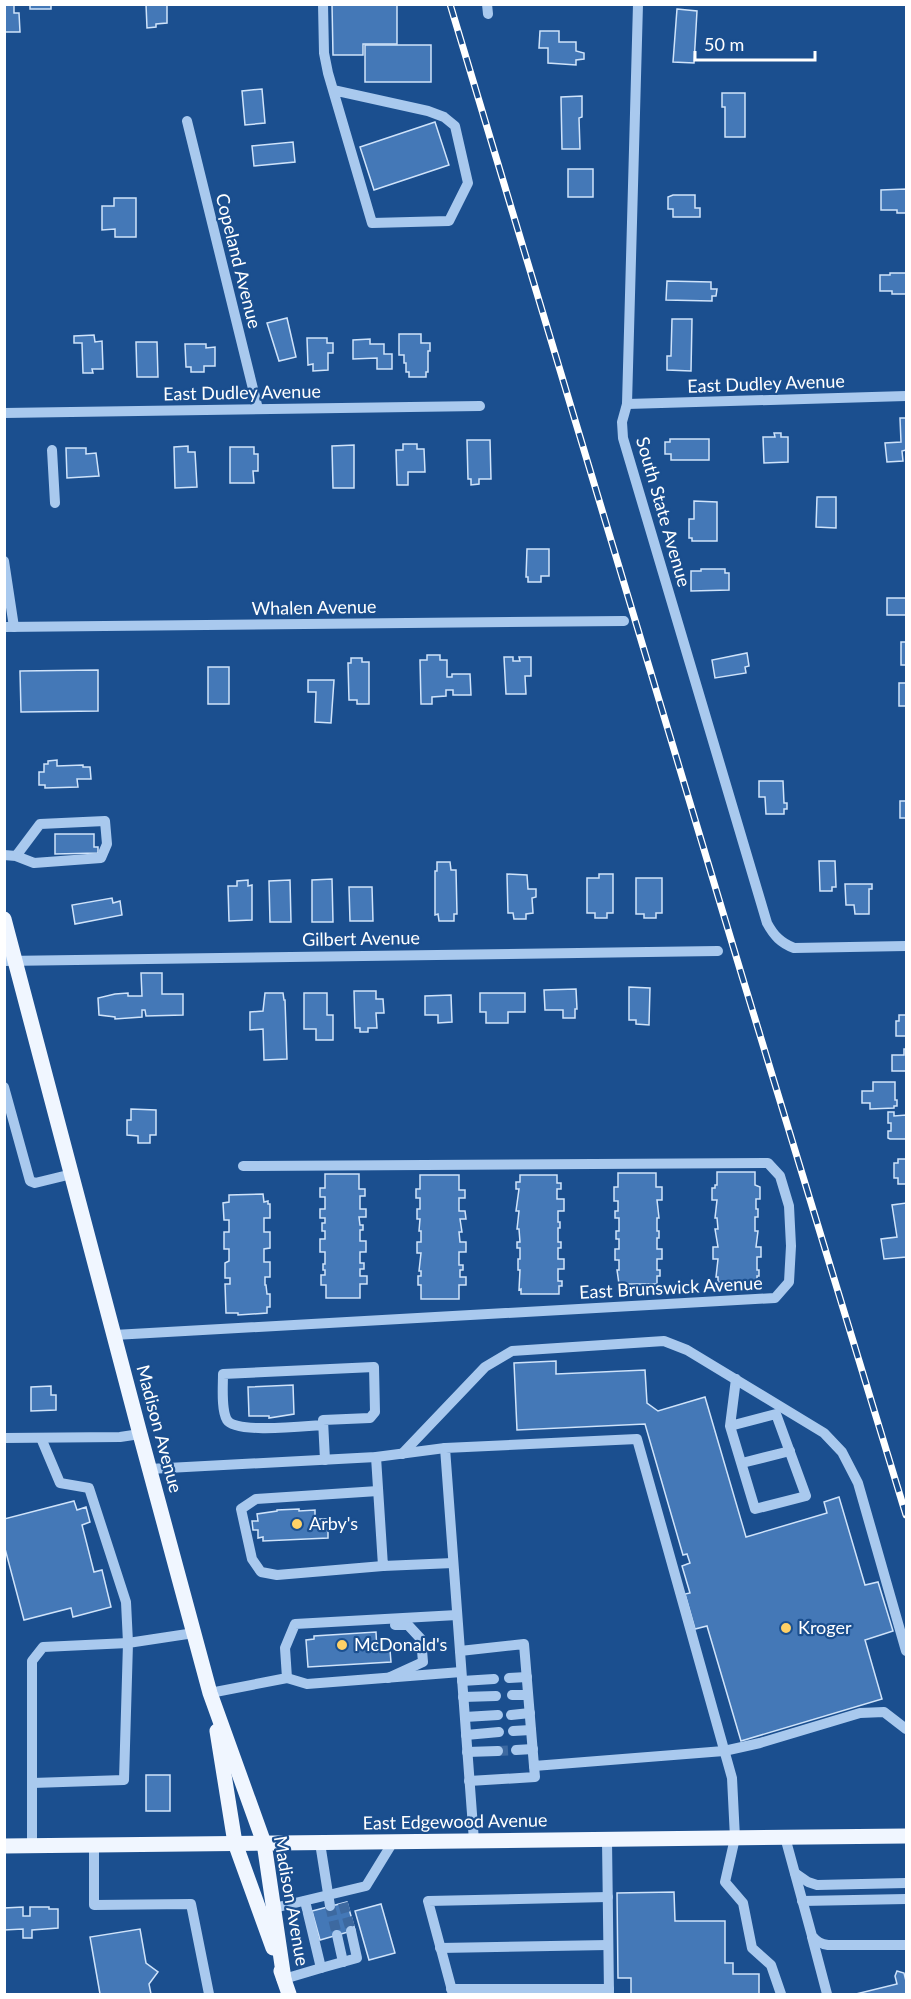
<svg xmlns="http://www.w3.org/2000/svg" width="911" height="1999" font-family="Lato,sans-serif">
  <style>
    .building { fill: #4478b7; stroke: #cfe3fa; stroke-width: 1.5 }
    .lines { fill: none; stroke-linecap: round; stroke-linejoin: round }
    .minor-tunnel { stroke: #3d69a0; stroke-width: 10; stroke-dasharray: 10 5; stroke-linecap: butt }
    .minor { stroke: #a9c9ee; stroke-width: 10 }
    .major { stroke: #f0f6ff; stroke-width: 15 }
    .rail-casing { stroke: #fff; stroke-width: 7 }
    .rail { stroke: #1b4f8f; stroke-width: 4.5; stroke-dasharray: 14; stroke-linecap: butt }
    .poi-dot { fill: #ffd166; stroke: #1b4f8f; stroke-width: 2 }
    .labels { text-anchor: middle; stroke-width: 4.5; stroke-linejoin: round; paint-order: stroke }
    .street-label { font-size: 18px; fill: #fff; stroke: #1b4f8f }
    .poi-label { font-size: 18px; fill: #fff; stroke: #1b4f8f; text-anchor: start }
  </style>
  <rect width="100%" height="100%" fill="#1b4f8f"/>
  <g class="building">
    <path d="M4 4H14V13H19L20 32H4Z"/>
    <rect x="30" y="4" width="21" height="5"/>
    <path d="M146 4H167V23L156 24V27L147 28Z"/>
    <path d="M332 4H397V44H363V55H333Z"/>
    <path d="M677 9 697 11 694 63 673 62Z"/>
    <path d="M540 31H559V42H576V51L584 53V59L576 60V65L548 63V48H539Z"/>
    <rect x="365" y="45" width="66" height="37"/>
    <path d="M262 89 265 123 245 125 242 91Z"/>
    <path d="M722 93H745V137H725V107H722Z"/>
    <path d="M582 96V117L579 118 580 149H562L561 97Z"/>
    <path d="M435 122 449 165 374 190 360 147Z"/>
    <path d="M293 142 295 162 254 166 252 146Z"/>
    <rect x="568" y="169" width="25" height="28"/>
    <path d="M906 189V213H897V210H881V190Z"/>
    <path d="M673 195H695V208H700V217H673V209H668V197Z"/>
    <path d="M114 198H136V237H115V229L102 230V206H114Z"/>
    <path d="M890 273H906V294H892V291H880V275H890Z"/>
    <path d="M667 281 711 282V289H717L716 296H712V301L666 300Z"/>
    <path d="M287 318 296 357 279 361 267 323Z"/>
    <path d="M672 319H692L691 371 667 370V356H671Z"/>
    <path d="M399 334H421V343H430V351H428V372H426V377H409V372H406V363H404V355H399Z"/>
    <path d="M94 335 95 342 102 341 103 369H92L93 373H83L82 343H74V336Z"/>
    <path d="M307 338H327V343H333V353H328V370L313 371V364L308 365Z"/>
    <path d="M370 339V344H384V354H392V369H377V358L353 359V340Z"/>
    <path d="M136 342H157L158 377H137Z"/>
    <path d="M185 344H206V348L215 347V366H204V372H191V367H186Z"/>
    <path d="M900 418H906V450L902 451 903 461 887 462 885 443 901 442Z"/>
    <path d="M774 433H781V437H788V462L764 463 763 437H775Z"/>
    <path d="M670 439H709V460H671V454H665V442H670Z"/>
    <path d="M467 440H490L491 479H479V484L471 485V479H468Z"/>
    <path d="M403 444H417V449H424L425 472H408V485H397L396 450H403Z"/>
    <path d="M354 445V488H333L332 446Z"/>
    <path d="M188 446V452H195L197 487 175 488 174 447Z"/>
    <path d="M230 447H254V454H258V471H253L254 483H230Z"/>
    <path d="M66 448H86V454L96 453 99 476 67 478Z"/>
    <path d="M817 497H836V528L816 527Z"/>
    <path d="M694 501 717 502V541H692V538H689V519H694Z"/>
    <path d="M527 549H549V576H541V582H528V577H526Z"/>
    <path d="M701 569H725V573H729V590L691 591V571H701Z"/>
    <rect x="887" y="598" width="19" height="17"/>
    <rect x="901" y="642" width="5" height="23"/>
    <path d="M747 653 749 666 745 667 746 673 715 678 712 660Z"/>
    <path d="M427 655H440V660H447V677H452V674H470L471 695H453V690H446V696L432 697V704H421L420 660H427Z"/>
    <path d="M504 657H513V661H520L519 657H531V676H525L526 694H506Z"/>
    <path d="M351 658H362V662H369V704H357V700H349L348 663H351Z"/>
    <rect x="208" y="667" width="21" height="37"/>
    <path d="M98 670V711L21 712 20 671Z"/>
    <path d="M308 680H334L331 723 315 722 316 692H308Z"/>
    <rect x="899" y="683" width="7" height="23"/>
    <path d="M57 760V766L83 765V767H90L91 779H77L78 787 45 788V785H39V772H44V764H48V761Z"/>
    <path d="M759 781H783L784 803H787V809H784V814H766L765 797H759Z"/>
    <rect x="900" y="801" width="6" height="17"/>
    <path d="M55 834H94V847H98V853L55 854Z"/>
    <path d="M819 861H835L836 887H832V891H820Z"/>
    <path d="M437 862H450L451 870H456L457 914H454V921H439L438 914 435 915V871H437Z"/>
    <path d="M507 874 527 875 528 889H536V897L532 898 533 913 526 914V919H514L513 913H508Z"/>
    <path d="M599 874H613V913H607V918H595V913H587V878H599Z"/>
    <path d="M636 878H662V913H656V918H644V914H636Z"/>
    <path d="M332 879 333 922H312V880Z"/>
    <path d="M248 880V886L252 885V920L229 921 228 886H237V881Z"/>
    <path d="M290 880 291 922H270L269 881Z"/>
    <path d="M845 884H872V889H869V914H855L854 905H846Z"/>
    <path d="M349 887H372L373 921H350Z"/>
    <path d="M112 898 113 903 120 901 122 915 75 924 72 905Z"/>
    <path d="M141 973H162V994H183V1015L146 1016 145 1010H142V1017L115 1019V1017L99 1015 98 998 115 994 128 993V996H142Z"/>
    <path d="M629 987 650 988 649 1025 636 1024V1020H629Z"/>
    <path d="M576 989 577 1009H575V1018H563V1010H545L544 990Z"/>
    <path d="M354 991H376V999H383L384 1013H376L377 1028H368V1032H360V1028H355Z"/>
    <path d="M265 993H283L284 1000H285L287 1059 264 1060 263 1029 250 1030V1012L263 1011Z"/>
    <path d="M304 993H327V1015H333V1040H316V1029H304Z"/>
    <path d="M480 993H525V1012H508V1023H486V1012H480Z"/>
    <path d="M451 995 452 1022 438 1023V1015H425V996Z"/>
    <path d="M899 1015H906V1036H896V1021H899Z"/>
    <path d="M904 1049H906V1071H892V1055H904Z"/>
    <path d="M873 1082H895V1100H897V1106H894V1108L870 1109V1103H862V1091H873Z"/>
    <path d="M131 1109 156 1110V1135H150V1143H138V1136L127 1135V1120H131Z"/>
    <path d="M888 1112H894V1116L906 1115V1139H890L888 1138V1131H891V1123H888Z"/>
    <path d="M898 1159H906V1184H898V1178H894V1163H898Z"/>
    <path d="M717 1172H755V1185L760 1187V1199H756V1209H758V1217H755V1231H758L756 1247H761V1257H757V1270H759V1276H757V1282H718V1277H716L718 1259H713V1247H718L715 1229H718L717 1218H715L717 1200H712V1188H715V1185H717Z"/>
    <path d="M618 1173H656V1187H662V1200H657L659 1218H657V1231H659V1238H657V1249H662V1259H657V1270H660V1276H657V1284H619L617 1270H619V1260H615V1249H619V1239H616V1231H619V1218H615V1211H618V1201H614V1187H618Z"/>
    <path d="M325 1174H359V1189H365V1196H360V1209H366V1217H359L360 1225H363V1230H360V1241H366V1252H360V1263H364V1269H360V1276H367V1284H360V1298H326V1285H321V1275H325V1270H323V1264H325V1252H320V1239H325V1231H322V1223H325V1218H320V1209H325V1197H320V1188H325Z"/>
    <path d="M420 1175H459V1190H465V1198H459V1211H465L466 1219H460L462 1232H459L460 1242H466V1252H459V1265H463V1270H460V1277H466V1285H459V1299H421V1285H418V1276H421V1271H419L421 1253H417V1242H421V1231H419L420 1219H417V1209H420V1198H416V1189H420Z"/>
    <path d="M520 1175H557V1183H561V1189H557V1199H564V1211H558V1222H560V1228H558V1242H561V1248H558V1259H564V1269H558V1281H562V1286H559V1294H521V1289L519 1290 520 1270H518V1259H520V1248H517V1242H520L519 1229H517L519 1211H516L519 1189H516V1182H520Z"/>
    <path d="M263 1194 264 1202 268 1201V1204H270V1218H264V1232H270V1248L264 1249V1262H270V1277H265V1285H266L267 1294H270V1307H267V1313L238 1315V1313H226L225 1284H230V1278H225V1263L229 1261V1249H224V1232H229V1220H224L223 1203 229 1202V1195Z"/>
    <path d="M906 1203V1257L884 1259 881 1239 897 1237 892 1205Z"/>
    <path d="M556 1361V1374L645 1370 647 1403 658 1411 705 1397 746 1537 827 1513 824 1502 839 1497 865 1585 878 1582 893 1631 865 1640 882 1699 741 1741 707 1626 695 1629 685 1594 690 1593 682 1566 690 1563 687 1554 683 1555 645 1424 517 1430 514 1363Z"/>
    <path d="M293 1385 294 1414 269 1418V1416H249L248 1387Z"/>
    <path d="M51 1386V1395H56V1410L31 1411V1387Z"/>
    <path d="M74 1501 77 1510 86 1507 90 1522 82 1525 94 1572 102 1570 111 1607 73 1617 71 1608 24 1620 4 1545V1519Z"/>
    <path d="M299 1509V1511L315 1510V1519H328V1538L263 1541V1537L258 1538V1530H253L252 1521H258L257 1514 277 1511V1510Z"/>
    <path d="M376 1632 377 1651 390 1650 391 1662 308 1667 306 1640 314 1639V1636Z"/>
    <rect x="146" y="1775" width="24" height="36"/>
    <path d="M674 1892 675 1921H725V1963H733V1974H759V1994H631V1978H618L617 1893Z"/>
    <path d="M347 1902 355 1930 320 1940 312 1911Z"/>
    <path d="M381 1904 395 1953 369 1960 355 1911Z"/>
    <path d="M23 1907V1916H30V1907H49V1909H58V1928L32 1930V1938H23V1929L4 1930V1908Z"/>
    <path d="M140 1929 146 1963 158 1972 149 1984 151 1994H100L90 1937Z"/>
    <path d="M897 1971 904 1973 906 1981V1994H856L897 1984 895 1976Z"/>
  </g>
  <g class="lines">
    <g class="minor-tunnel">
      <path d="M498 1751 516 1750"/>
      <path d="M343 1903 351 1931"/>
      <path d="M330 1906 337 1935"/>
    </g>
    <g class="minor">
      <path d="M323 4 324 53 328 73 372 223 449 221 468 183 455 126 444 117 428 111 333 90"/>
      <path d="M487 4 488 14"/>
      <path d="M638 4 627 404 622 422 623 438 767 923C774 936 781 943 794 948L906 946"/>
      <path d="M187 121 258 409"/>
      <path d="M627 404 906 396"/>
      <path d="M4 413 480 406"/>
      <path d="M52 450 55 503"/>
      <path d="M4 561 14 627"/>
      <path d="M4 627 624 621"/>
      <path d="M4 855 16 856 34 863 101 858 107 844 105 821 40 824 16 856"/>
      <path d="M4 961 718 951"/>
      <path d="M4 1087 30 1181 35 1183 72 1174"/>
      <path d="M114 1335 775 1298 789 1282 791 1246 789 1206 780 1176 768 1163 243 1166"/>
      <path d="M323 1425C305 1426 236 1434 227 1420 221 1410 223 1386 223 1374L374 1367 375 1412 370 1418 323 1420 325 1460"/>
      <path d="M730 1426 776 1414 806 1496 755 1509 730 1426 736 1379"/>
      <path d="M4 1438 120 1437 140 1434"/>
      <path d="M402 1454 485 1367 512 1351 664 1341 687 1350 824 1433 842 1452 858 1483 906 1651"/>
      <path d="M376 1457 383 1566 453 1563"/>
      <path d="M742 1463 790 1451"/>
      <path d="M149 1469 376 1457 445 1448"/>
      <path d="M378 1491 256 1499 241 1509 252 1559 261 1572 277 1575 383 1566"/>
      <path d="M460 1651 524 1644 534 1766 724 1751 760 1743 860 1713 884 1712 906 1729"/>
      <path d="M287 1678 307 1684 461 1672"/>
      <path d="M388 1678 423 1662 421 1639 408 1625H395"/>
      <path d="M509 1678 527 1677"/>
      <path d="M462 1681 494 1679"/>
      <path d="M210 1693 287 1678 285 1648 295 1624 457 1615"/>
      <path d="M512 1695H528"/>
      <path d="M463 1697 496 1696"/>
      <path d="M511 1715 530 1713"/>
      <path d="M465 1717 498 1715"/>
      <path d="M513 1731 531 1730"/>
      <path d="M466 1735 499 1732"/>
      <path d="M516 1750 533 1749"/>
      <path d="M467 1752 498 1751"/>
      <path d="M469 1781 535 1777 534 1766"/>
      <path d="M32 1783 124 1780 128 1643 194 1633"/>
      <path d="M785 1837 812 1936C817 1942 821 1944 828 1945H906"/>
      <path d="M607 1840 609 1994"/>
      <path d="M474 1841 445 1448 637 1439 732 1778 735 1838 725 1882 743 1903 752 1948 771 1965 781 1994"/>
      <path d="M320 1843 330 1906"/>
      <path d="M94 1845V1905L191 1904 209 1994"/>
      <path d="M32 1846V1661L43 1647 128 1643 126 1602 89 1488 60 1483 41 1438"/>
      <path d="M795 1873 808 1882 817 1885 906 1883"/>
      <path d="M802 1901 906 1899"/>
      <path d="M274 1908 366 1886 393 1842"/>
      <path d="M337 1935 343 1962"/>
      <path d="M812 1937 827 1994"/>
      <path d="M440 1948 608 1945"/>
      <path d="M321 1968 357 1958 351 1931"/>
      <path d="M284 1979 321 1968 305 1901"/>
      <path d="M451 1989H609"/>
      <path d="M453 1994 428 1901 608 1897"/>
    </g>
    <g class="major">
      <path d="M4 919 140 1434 210 1693 264 1843 284 1979"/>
      <path d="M217 1731 235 1843 273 1948"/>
      <path d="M4 1846 906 1836"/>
      <path d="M281 1971 289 1994"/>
    </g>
    <g class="rail-casing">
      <path id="rail" d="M450 4 742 976 906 1515"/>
    </g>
    <use href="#rail" class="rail"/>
  </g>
  <g class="poi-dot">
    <circle cx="297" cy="1524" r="6"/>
    <circle cx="786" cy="1628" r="6"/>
    <circle cx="342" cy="1645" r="6"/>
  </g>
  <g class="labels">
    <g class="street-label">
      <text transform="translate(238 261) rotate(76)" y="6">Copeland Avenue</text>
      <text transform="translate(766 384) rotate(-2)" y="6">East Dudley Avenue</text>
      <text transform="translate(242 393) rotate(-1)" y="6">East Dudley Avenue</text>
      <text transform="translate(663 512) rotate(74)" y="6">South State Avenue</text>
      <text transform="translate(314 608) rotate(-1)" y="6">Whalen Avenue</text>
      <text transform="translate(361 939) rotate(-1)" y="6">Gilbert Avenue</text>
      <text transform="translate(671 1288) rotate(-3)" y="6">East Brunswick Avenue</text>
      <text transform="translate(159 1429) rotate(75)" y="6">Madison Avenue</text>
      <text transform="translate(455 1822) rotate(-1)" y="6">East Edgewood Avenue</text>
      <text transform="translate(291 1901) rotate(80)" y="6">Madison Avenue</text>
    </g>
    <g class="poi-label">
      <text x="309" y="1530">Arby's</text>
      <text x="798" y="1634">Kroger</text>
      <text x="354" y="1651">McDonald's</text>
    </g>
  </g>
  <rect width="911" height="1999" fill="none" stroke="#ffffff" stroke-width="12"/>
  <path d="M695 51v9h120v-9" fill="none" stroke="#ffffff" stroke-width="3"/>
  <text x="704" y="51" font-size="18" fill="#ffffff" stroke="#1b4f8f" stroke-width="4.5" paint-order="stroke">50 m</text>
</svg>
